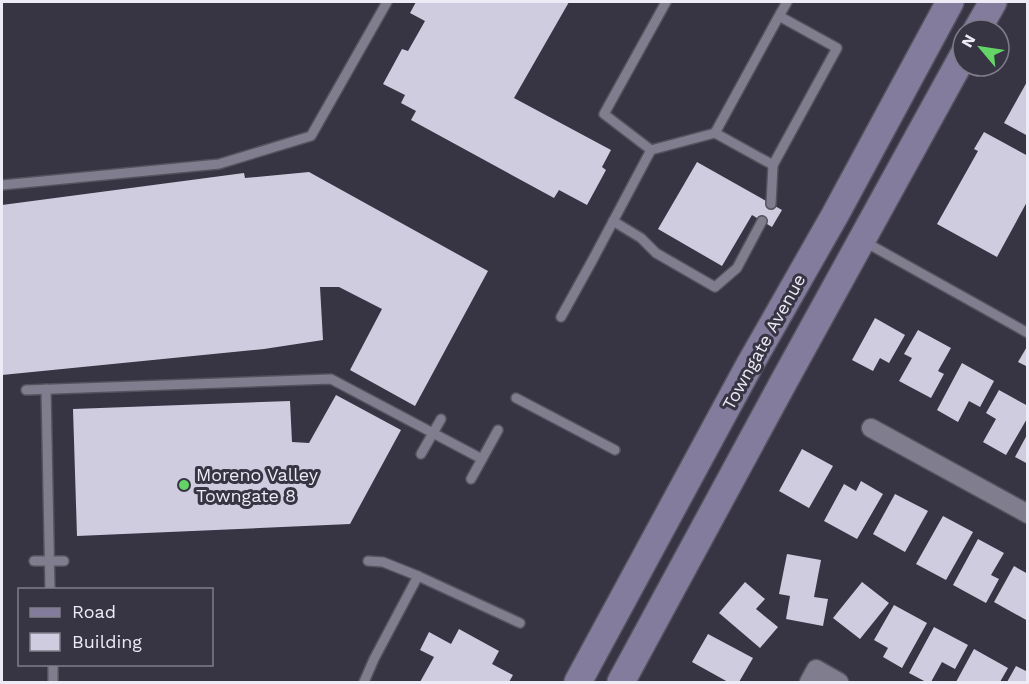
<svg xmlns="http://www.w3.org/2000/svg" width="1029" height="684" font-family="'Work Sans',sans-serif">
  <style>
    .building { fill: #cfccdf }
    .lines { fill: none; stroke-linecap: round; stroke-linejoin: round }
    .lane-casing { stroke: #55525e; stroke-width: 12 }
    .street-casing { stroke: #55525e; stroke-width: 21 }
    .secondary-casing { stroke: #55525e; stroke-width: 30 }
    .lane { stroke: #807d8e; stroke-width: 9 }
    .street { stroke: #807d8e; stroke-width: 18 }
    .secondary { stroke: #837c9d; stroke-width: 27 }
    .poi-dot { fill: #65d467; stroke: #373443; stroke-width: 2 }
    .labels { text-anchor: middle; stroke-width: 6; stroke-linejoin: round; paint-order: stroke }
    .street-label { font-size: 18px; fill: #edebf5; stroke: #373443 }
    .poi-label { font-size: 18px; fill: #edebf5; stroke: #373443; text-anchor: start }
  </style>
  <rect width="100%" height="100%" fill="#373443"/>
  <g class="building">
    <path d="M416 2H569L514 98 611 150 602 167 606 170 587 205 559 190 554 198 411 120 416 111 401 103 405 95 383 84 402 49 408 51 425 21 410 13Z"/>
    <path d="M1028 80V136L1004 123Z"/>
    <path d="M984 132 1028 156V200L997 257 937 224 978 151 974 149Z"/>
    <path d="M697 162 782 210 772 227 752 215 722 266 658 229Z"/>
    <path d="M309 172 488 271 415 406 350 370 382 309 339 287H320L323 340 264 349 2 375V205L244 173 245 178Z"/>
    <path d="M875 318 905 335 889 363 880 358 873 371 852 360Z"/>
    <path d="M918 330 951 348 938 371 944 374 931 398 899 381 912 358 904 354Z"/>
    <path d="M1028 345V367L1018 362Z"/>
    <path d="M962 363 994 381 980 407 969 401 958 422 937 410Z"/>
    <path d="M999 390 1028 406V417L1006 455 983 442 996 419 986 413Z"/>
    <path d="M336 395 401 430 350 524 77 536 73 409 290 401 292 442 309 443Z"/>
    <path d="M1028 433V464L1015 457Z"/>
    <path d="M802 449 833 466 809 508 779 491Z"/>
    <path d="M861 481 883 494 857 539 824 521 844 484 856 491Z"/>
    <path d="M895 494 928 511 905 552 873 534Z"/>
    <path d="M943 516 973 532 946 580 916 564Z"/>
    <path d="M978 539 1004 553 991 575 999 579 986 603 953 585Z"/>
    <path d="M787 554 821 560 814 597 828 599 823 626 786 619 790 596 779 594Z"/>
    <path d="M1014 566 1028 574V621L994 602Z"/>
    <path d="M745 582 765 599 756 609 778 627 760 648 719 613Z"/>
    <path d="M862 582 889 603 860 639 833 618Z"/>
    <path d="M894 605 927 623 902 668 883 657 888 648 874 640Z"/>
    <path d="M934 627 968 645 955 669 942 662 931 682H926L909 673Z"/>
    <path d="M459 629 499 651 492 664 513 675 509 682H420L434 657 420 650 429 632 451 644Z"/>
    <path d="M708 634 753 658 739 682H728L692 662Z"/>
    <path d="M974 649 1008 668 1000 682H956Z"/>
    <path d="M1016 666 1028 672V682H1007Z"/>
  </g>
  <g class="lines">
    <g class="lane-casing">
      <g id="lane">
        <path d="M666 2 604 114 651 150 715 133"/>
        <path d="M779 16 837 48 773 165 715 133 779 16 787 2"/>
        <path d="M2 185 219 164 311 136 387 2"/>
        <path d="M771 204 773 165"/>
        <path d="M613 221 641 238 656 253 715 287 737 268 762 221"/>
        <path d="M865 242 1028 333"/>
        <path d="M561 317 592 261 651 150"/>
        <path d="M46 389 50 590"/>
        <path d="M26 390 331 379 482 459"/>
        <path d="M516 398 615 450"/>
        <path d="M421 454 441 419"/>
        <path d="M471 479 498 430"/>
        <path d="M34 561H64"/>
        <path d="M368 561 383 562 418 576 520 623"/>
        <path d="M53 664V682"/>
        <path d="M364 682 374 659 418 576"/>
      </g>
    </g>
    <g class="street-casing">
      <g id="street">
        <path d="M871 428 1028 514"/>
        <path d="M809 682 816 669 839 682"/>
      </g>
    </g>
    <g class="secondary-casing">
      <g id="secondary">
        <path d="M977 30 993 2"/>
        <path d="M578 682 749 366 835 215 950 2"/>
        <path d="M621 682 783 383 963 56"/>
      </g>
    </g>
    <use href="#lane" class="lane"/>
    <use href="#street" class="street"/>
    <use href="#secondary" class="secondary"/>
  </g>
  <circle class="poi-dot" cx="184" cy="485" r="6"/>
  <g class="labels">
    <g class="street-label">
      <text transform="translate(764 342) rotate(-61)" y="6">Towngate Avenue</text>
    </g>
    <g class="poi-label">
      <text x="196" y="481">Moreno Valley<tspan x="196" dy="21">Towngate 8</tspan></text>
    </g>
  </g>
  <rect width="1029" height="684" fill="none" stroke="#edebf5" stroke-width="6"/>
  <rect x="18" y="588" width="195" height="78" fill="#373443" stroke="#807d8a" stroke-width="1.5"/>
  <rect x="30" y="608" width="30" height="9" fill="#837c9d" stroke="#807d8a" stroke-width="1.5"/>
  <text x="72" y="618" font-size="18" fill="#edebf5">Road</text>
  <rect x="30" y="633" width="30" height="18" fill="#cfccdf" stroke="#807d8a" stroke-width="1.5"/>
  <text x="72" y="648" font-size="18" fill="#edebf5">Building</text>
  <g transform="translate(981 48) rotate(299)"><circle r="28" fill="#373443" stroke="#807d8a" stroke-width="1.5"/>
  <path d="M0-4.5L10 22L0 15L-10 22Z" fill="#65d467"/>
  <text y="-9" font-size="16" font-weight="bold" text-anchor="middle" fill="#edebf5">N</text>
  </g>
</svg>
